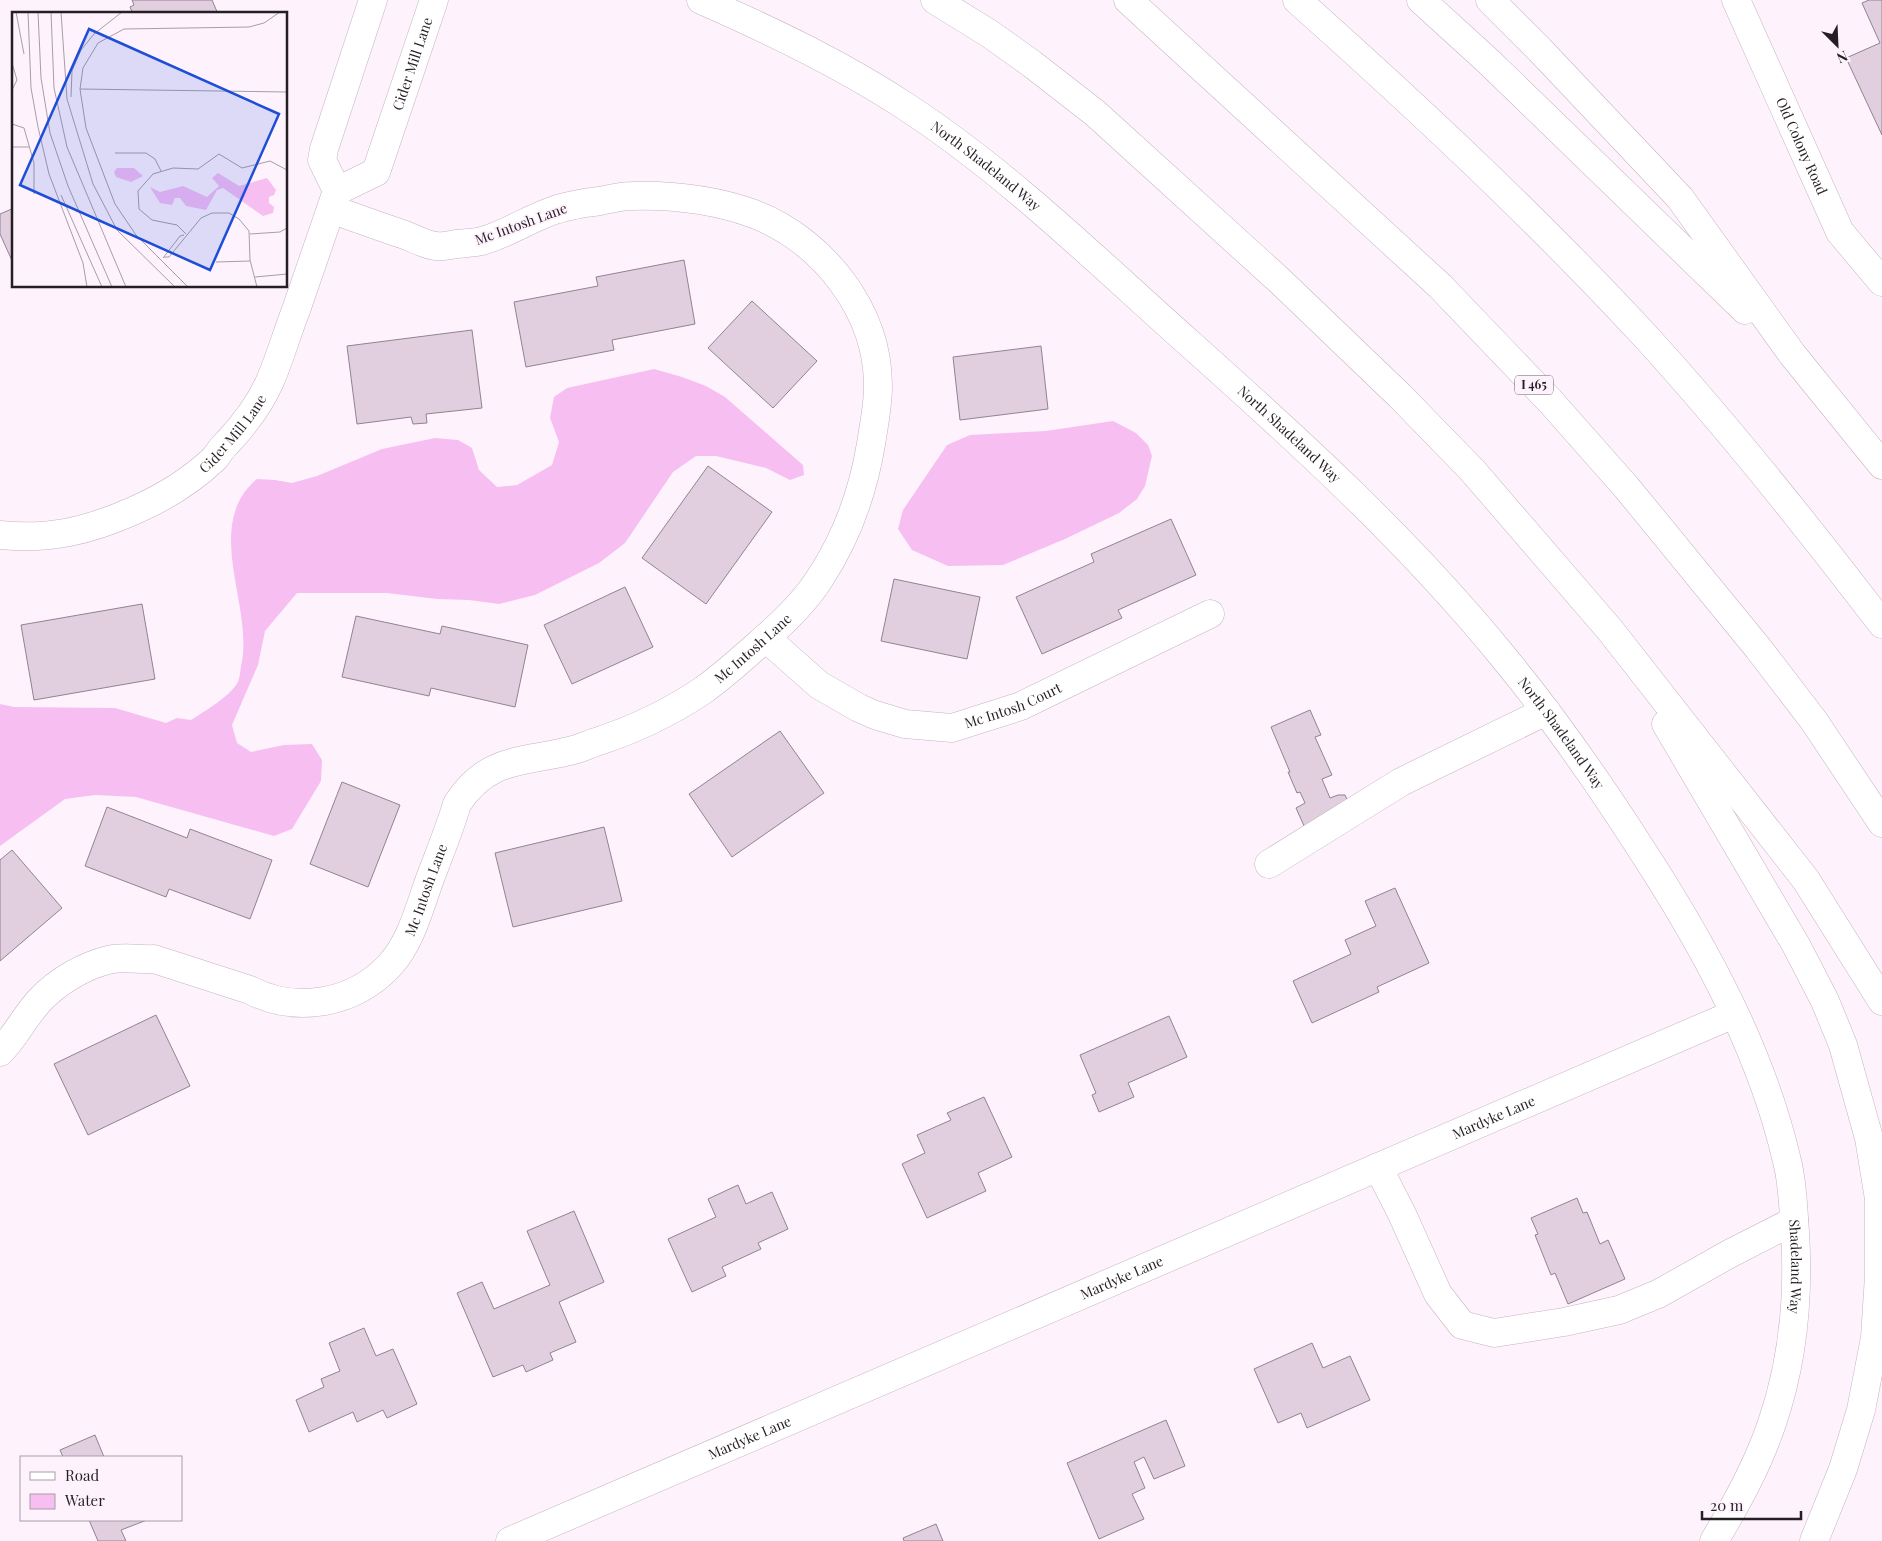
<svg xmlns="http://www.w3.org/2000/svg" width="1882" height="1541" font-family="'Playfair Display',serif">
  <style>
    .water { fill: #f7bef2 }
    .building { fill: #e1cfdf; stroke: #938291 }
    .lines { fill: none; stroke-linecap: round; stroke-linejoin: round }
    .minor-casing { stroke: #c5b3c2; stroke-width: 29 }
    .highway-casing { stroke: #c5b3c2; stroke-width: 29 }
    .minor { stroke: #fff; stroke-width: 28 }
    .highway { stroke: #fff; stroke-width: 28 }
    .labels { text-anchor: middle; stroke-width: 4; stroke-linejoin: round; paint-order: stroke }
    .shield { fill: #fef3fd; stroke: #665e65; stroke-width: 1 }
    .shield-label { font-size: 12px; font-weight: bold; fill: #251e24 }
    .street-label { font-size: 14px; fill: #251e24; stroke: #fef3fd }
    .inset-road { fill: none; stroke: #a79ea6; stroke-width: 1 }
    .view { fill: #1d4ed8; fill-opacity: 0.15; stroke: #1d4ed8; stroke-width: 2.5 }
    .inset-edge { fill: none; stroke: #251e24; stroke-width: 2.5 }
  </style>
  <rect width="100%" height="100%" fill="#fef3fd"/>
  <g class="water">
    <path d="M654 369 682 377 706 386 725 397 803 465 804 475 790 480 766 468 716 456H696L673 472 625 543 599 563 535 595 499 604 469 600 437 599 387 593H297L265 631 258 665 232 725 237 743 251 752 284 745 312 744 322 760 321 781 292 829 274 836 136 797 95 795 65 799 0 846V704L14 707 115 708 166 723 177 718 191 720C204 712 228 697 236 685 240 680 240 672 241 666 255 608 201 526 257 479L275 480 292 483 317 476 382 449 435 438 458 440 472 448 479 470 497 487 517 485 552 465 559 442 550 418 554 397 567 388Z"/>
    <path d="M1113 421 1136 433 1148 445 1152 456 1145 486 1137 499 1119 513 1065 539 1003 565 948 566 912 550 898 529 903 510 947 445 970 435 1046 431Z"/>
  </g>
  <g class="building">
    <path d="M132 0H212L218 14H133L130 7 134 5Z"/>
    <path d="M1869 0H1882V135L1846 58 1880 43 1862 3Z"/>
    <path d="M14 208V265L0 234V214Z"/>
    <path d="M684 260 695 324 612 340 614 350 526 367 514 302 598 286 596 277Z"/>
    <path d="M752 301 817 361 773 408 708 348Z"/>
    <path d="M472 330 482 408 426 414 427 423 413 424 411 417 357 424 347 346Z"/>
    <path d="M1041 346 1048 409 960 420 953 357Z"/>
    <path d="M708 466 772 512 706 604 642 558Z"/>
    <path d="M1171 519 1196 575 1118 610 1122 618 1042 654 1016 597 1094 562 1091 554Z"/>
    <path d="M894 579 980 597 967 659 881 641Z"/>
    <path d="M625 587 653 647 572 684 544 625Z"/>
    <path d="M142 604 155 679 34 700 21 625Z"/>
    <path d="M356 616 440 634 442 626 528 645 515 707 431 688 429 696 342 677Z"/>
    <path d="M1310 710 1321 735 1315 737 1332 775 1322 779 1330 798 1338 795H1345L1349 804 1305 828 1296 808 1305 803 1300 792 1297 793 1288 772H1290L1271 727Z"/>
    <path d="M780 731 824 793 732 857 689 794Z"/>
    <path d="M342 782 400 805 368 887 310 864Z"/>
    <path d="M107 807 187 838 190 829 272 860 250 919 169 889 166 897 85 866Z"/>
    <path d="M604 827 622 901 513 927 495 853Z"/>
    <path d="M12 850 62 908 0 961V860Z"/>
    <path d="M1395 888 1429 963 1377 987 1379 992 1312 1023 1293 981 1351 954 1345 940 1376 926 1365 901Z"/>
    <path d="M156 1015 190 1086 88 1135 54 1064Z"/>
    <path d="M1169 1016 1187 1057 1128 1083 1134 1097 1099 1112 1092 1095 1096 1093 1080 1055Z"/>
    <path d="M984 1097 1012 1157 978 1173 986 1191 927 1218 902 1164 925 1153 917 1135 951 1120 947 1113Z"/>
    <path d="M738 1185 746 1204 772 1192 788 1229 758 1243 761 1249 722 1267 726 1276 692 1292 668 1239 716 1217 708 1199Z"/>
    <path d="M1577 1198 1583 1213 1587 1212 1600 1244 1608 1240 1625 1279 1568 1304 1555 1273 1551 1275 1535 1235 1538 1234 1531 1218Z"/>
    <path d="M574 1211 604 1282 559 1302 576 1342 550 1353 553 1360 526 1372 523 1365 493 1377 457 1293 482 1282 494 1309 550 1285 527 1231Z"/>
    <path d="M364 1328 376 1356 393 1349 417 1404 387 1418 383 1410 357 1422 353 1412 309 1432 296 1400 324 1387 321 1379 340 1371 329 1343Z"/>
    <path d="M1312 1343 1323 1368 1350 1356 1370 1400 1307 1428 1301 1413 1278 1423 1254 1369Z"/>
    <path d="M1166 1420 1185 1466 1154 1479 1144 1457 1134 1462 1145 1488 1132 1494 1144 1519 1099 1539 1067 1463Z"/>
    <path d="M95 1435 104 1457H63L60 1450Z"/>
    <path d="M89 1520H147L121 1530 126 1541H98Z"/>
    <path d="M936 1524 943 1541H904L903 1538Z"/>
  </g>
  <g class="lines">
    <g class="minor-casing">
      <g id="minor">
        <path id="s1" d="M701 0C772 31 843 65 908 108 1010 175 1098 262 1189 343 1300 442 1411 543 1505 659 1557 722 1603 789 1647 858 1707 951 1762 1053 1787 1161 1793 1184 1793 1208 1795 1232 1799 1295 1793 1362 1772 1423 1758 1465 1737 1503 1714 1541"/>
        <path id="s2" d="M1736 0 1840 232 1882 282"/>
        <path d="M337 191 322 160 324 149 373 0"/>
        <path id="s3" d="M0 535C49 540 88 531 133 511 163 498 191 481 215 458 219 453 222 447 227 443 244 425 260 404 270 381 280 358 287 333 296 310 310 270 323 231 337 191L376 172 434 0"/>
        <path id="s4" d="M766 638 819 685 859 708 875 715 905 724 952 728 1021 706 1210 614"/>
        <path d="M1269 864 1401 782 1546 711"/>
        <path id="s5" d="M0 1052C15 1037 25 1016 40 1000 58 981 84 966 108 960 124 956 139 960 154 959L250 990C296 1014 354 1004 390 965 412 941 420 905 431 876 440 852 450 828 457 804 489 754 528 763 577 749 584 747 589 744 596 742 633 730 669 713 702 691 723 676 743 658 762 641 784 622 805 602 820 578 847 537 863 492 871 444 874 424 878 406 878 386 878 310 823 241 754 214 715 200 673 195 632 196 621 196 610 199 600 201 584 203 569 205 555 210 530 218 507 234 482 241 474 243 464 243 456 244 450 245 442 247 436 246 426 245 415 239 405 235 381 227 356 218 331 209"/>
        <path d="M1378 1167 1402 1214 1438 1294 1462 1325 1494 1333 1564 1322 1619 1310 1658 1294 1731 1253 1794 1221"/>
        <path id="s6" d="M510 1541 1734 1014"/>
      </g>
    </g>
    <g class="highway-casing">
      <g id="highway">
        <path d="M935 0 990 34 1032 64 1095 113 1280 281 1400 396 1472 470 1610 630 1806 880 1882 1001"/>
        <path d="M1128 0 1440 286 1551 402 1627 488 1758 648 1814 721 1882 823"/>
        <path d="M1297 0C1418 108 1537 219 1647 338 1730 429 1807 526 1882 624"/>
        <path d="M1421 0 1488 61 1745 310"/>
        <path d="M1490 0 1540 50 1680 198 1792 354 1882 465"/>
        <path d="M1666 724 1796 945 1825 1001 1843 1045 1869 1138 1879 1199V1276L1875 1338 1861 1410 1843 1469 1814 1541"/>
      </g>
    </g>
    <use href="#minor" class="minor"/>
    <use href="#highway" class="highway"/>
  </g>
  <g class="labels">
    <rect class="shield" x="1515" y="375.5" width="38" height="19" rx="4"/>
    <g class="shield-label">
      <text x="1534" y="389">I 465</text>
    </g>
    <g class="street-label">
      <text dy="5" stroke="none"><textPath href="#s3" startOffset="689">Cider Mill Lane</textPath></text>
      <text dy="5" stroke="none"><textPath href="#s2" startOffset="160">Old Colony Road</textPath></text>
      <text dy="5" stroke="none"><textPath href="#s1" startOffset="331">North Shadeland Way</textPath></text>
      <text transform="translate(521 224) rotate(-20)" y="5">Mc Intosh Lane</text>
      <text dy="5" stroke="none"><textPath href="#s3" startOffset="265">Cider Mill Lane</textPath></text>
      <text dy="5" stroke="none"><textPath href="#s1" startOffset="736">North Shadeland Way</textPath></text>
      <text dy="5" stroke="none"><textPath href="#s5" startOffset="962">Mc Intosh Lane</textPath></text>
      <text dy="5" stroke="none"><textPath href="#s4" startOffset="278">Mc Intosh Court</textPath></text>
      <text dy="5" stroke="none"><textPath href="#s1" startOffset="1141">North Shadeland Way</textPath></text>
      <text dy="5" stroke="none"><textPath href="#s5" startOffset="529">Mc Intosh Lane</textPath></text>
      <text dy="5" stroke="none"><textPath href="#s6" startOffset="1071">Mardyke Lane</textPath></text>
      <text dy="5" stroke="none"><textPath href="#s1" startOffset="1734">Shadeland Way</textPath></text>
      <text dy="5" stroke="none"><textPath href="#s6" startOffset="666">Mardyke Lane</textPath></text>
      <text dy="5" stroke="none"><textPath href="#s6" startOffset="261">Mardyke Lane</textPath></text>
    </g>
  </g>
  <g transform="translate(12 12)">
    <rect width="275" height="275" fill="#fef3fd"/>
    <path d="M105 156H122L131 164 119 170 104 165 102 160ZM206 161 227 174 255 166 264 178 262 183 257 185V191L262 195 261 201 251 204 211 176 205 178 194 198 174 194 168 186H163L160 193 148 191 138 175 148 180 171 174 195 185 207 174 200 166Z" fill="#f7bef2"/>
    <path class="inset-road" d="M4 0 12 42M16 0 19 76 26 115 37 162 71 251 75 275M26 0 29 66 38 121 56 174 100 275M39 0 42 76 55 135 114 275M49 0 55 87 81 172 105 218 163 275M0 51 5 68 0 78M68 77 275 80M59 85 60 59 69 38 82 22 110 0M0 112 12 116 22 151V182M0 135H17M103 141H134L143 147 149 159M49 183 90 275M174 222 165 213 140 208 127 197 126 179 141 162 161 156 186 157 207 142 230 156 258 149 275 158M238 222 268 220 275 216M152 245H157L189 206 200 201H217L227 207 237 219 238 248 245 275M151 246 168 224 172 223M204 250 238 249M243 265 275 262M176 275 124 223 103 192 74 116 68 77 71 56 86 31 112 17 237 15 252 11 268 0"/>
    <path class="view" d="M77 17 267 102 198 258 8 173Z"/>
    <rect width="275" height="275" class="inset-edge"/>
  </g>
  <rect x="20" y="1456" width="162" height="65" fill="#fef3fd" stroke="#a79ea6"/>
  <rect x="30" y="1472" width="25" height="8" fill="#ffffff" stroke="#a79ea6"/>
  <text x="65" y="1481" font-size="15" fill="#251e24">Road</text>
  <rect x="30" y="1494" width="25" height="15" fill="#f7bef2" stroke="#a79ea6"/>
  <text x="65" y="1506" font-size="15" fill="#251e24">Water</text>
  <g transform="translate(1837 45) rotate(156)" stroke="#fef3fd" stroke-width="4" paint-order="stroke">
  <path d="M0-4L9 19L0 12L-9 19Z" fill="#251e24"/>
  <text y="-8" font-size="14" font-weight="bold" text-anchor="middle" fill="#251e24">N</text>
  </g>
  <path d="M1702 1511v8h99v-8" fill="none" stroke="#251e24" stroke-width="2.5"/>
  <text x="1710" y="1511" font-size="15" fill="#251e24" stroke="#fef3fd" stroke-width="4" paint-order="stroke">20 m</text>
</svg>
